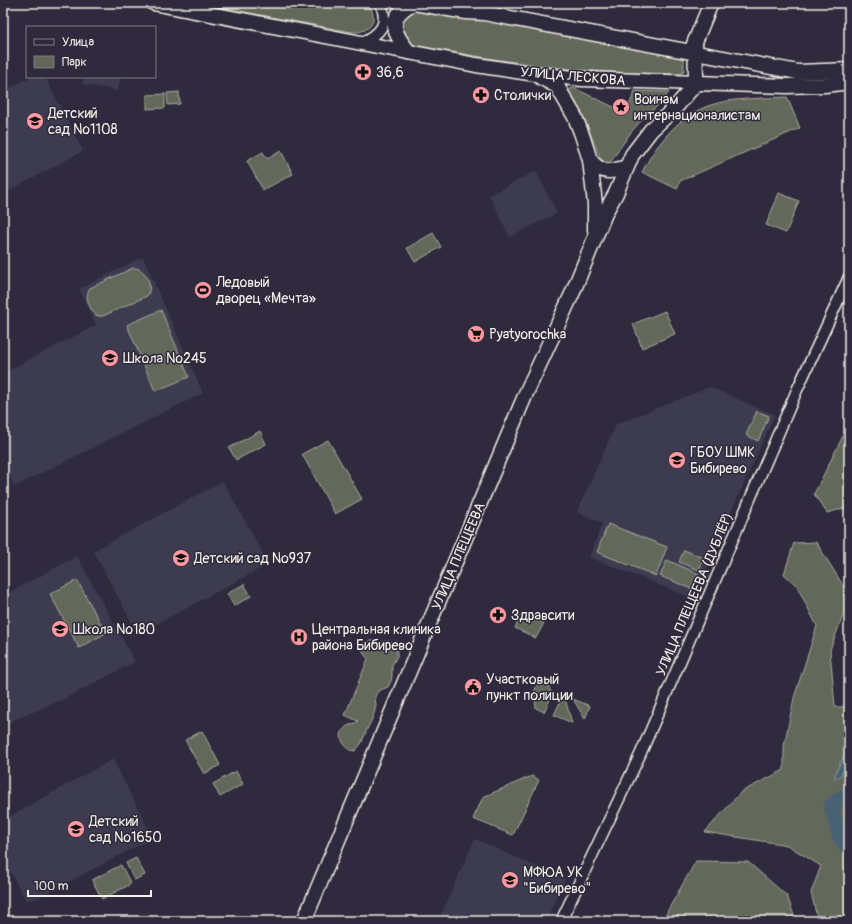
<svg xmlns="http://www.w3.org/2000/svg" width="852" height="924" font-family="Pangolin,sans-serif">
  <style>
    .built { fill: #3c3a50 }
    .green { fill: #62675a; stroke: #abaca1 }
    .water { fill: #4a6273; stroke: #8e9ba2 }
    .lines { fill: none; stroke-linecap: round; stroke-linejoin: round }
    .river { stroke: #4a6273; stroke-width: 15 }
    .street-casing { stroke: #f4f1e8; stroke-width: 13 }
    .secondary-casing { stroke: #f4f1e8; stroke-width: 17 }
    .street { stroke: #2f2a3d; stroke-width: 10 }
    .secondary { stroke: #2f2a3d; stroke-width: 14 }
    .labels { text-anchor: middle; stroke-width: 3; stroke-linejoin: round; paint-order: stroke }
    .poi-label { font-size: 14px; fill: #f4f1e8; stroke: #2f2a3d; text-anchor: start }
    .street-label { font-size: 14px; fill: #f4f1e8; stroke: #2f2a3d }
  </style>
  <rect width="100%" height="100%" fill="#2f2a3d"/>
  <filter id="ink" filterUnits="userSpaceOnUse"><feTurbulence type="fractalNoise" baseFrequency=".025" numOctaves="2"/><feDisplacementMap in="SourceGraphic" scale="8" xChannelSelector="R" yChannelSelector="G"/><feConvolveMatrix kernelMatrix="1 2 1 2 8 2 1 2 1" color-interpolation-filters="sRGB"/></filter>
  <g filter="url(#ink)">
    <g class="built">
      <path d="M30 77H45L83 151 3 194V92Z"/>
      <path d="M84 77H121L118 91 82 84Z"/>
      <path d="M536 171 557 213 510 237 489 195Z"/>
      <path d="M143 257 203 393 14 487 3 462V373L96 325 79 289Z"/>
      <path d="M710 387 775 415 724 528 694 599 589 557 602 523 577 512 616 424Z"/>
      <path d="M223 481 269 564 138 634 93 551Z"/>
      <path d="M77 556 135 662 66 698 3 725V596Z"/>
      <path d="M113 759 153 838 38 898 26 901 3 858V820Z"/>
      <path d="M475 839 565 879 546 921H438Z"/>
    </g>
    <g class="green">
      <path d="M197 3H368C379 19 372 33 352 32Z"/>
      <path d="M416 6 684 58V72L679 74C656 73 632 74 609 72 541 68 474 56 408 44L402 39 401 17Z"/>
      <path d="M574 88 626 113 635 91 669 92C661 105 648 113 638 124 627 136 619 150 610 163H604C598 157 590 130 585 120 580 109 574 99 567 90Z"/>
      <path d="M179 92 180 104 168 105 167 93Z"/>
      <path d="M165 94V108L147 109V95Z"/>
      <path d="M787 97 800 128 680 181 677 189 642 172C648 161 654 150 662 141 698 95 735 100 787 97Z"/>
      <path d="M281 151 293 174 263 190 247 161 263 152 267 159Z"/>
      <path d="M779 193 799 201 786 233 766 225Z"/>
      <path d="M433 233 441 247 415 262 407 248Z"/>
      <path d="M133 268C146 267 154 287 147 296L103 316H98L96 315C89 308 84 296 90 288Z"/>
      <path d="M161 310 189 377 155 391 127 325Z"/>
      <path d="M665 311 675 334 642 348 633 324Z"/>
      <path d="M757 411 769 416 758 441 746 435Z"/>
      <path d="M849 424V507L827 513 814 494Z"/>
      <path d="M260 431 266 444 236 460 229 448Z"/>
      <path d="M328 440 362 499 335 514 302 454Z"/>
      <path d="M608 524 667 547 656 576 597 552Z"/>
      <path d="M816 542 844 587V613L830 650 835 707H843L849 697V921H818L811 893 821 866 787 845 705 832 741 792 784 770V746L794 698 817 626 797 586 784 574 794 543Z"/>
      <path d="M684 550 704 558 699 570 679 562Z"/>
      <path d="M667 560 699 574 692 589 660 576Z"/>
      <path d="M77 580 106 633 79 648 50 594Z"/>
      <path d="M244 584 251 596 234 606 227 594Z"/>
      <path d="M522 613 544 623 536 638 515 628Z"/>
      <path d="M369 641H374L378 643 388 641 393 642 397 646V656L392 665V676L391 681 388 687 378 691 375 696 376 706 373 717 368 727 361 744 355 751 350 750C342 744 337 734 346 727 350 724 355 724 358 721L345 715 368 659 364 654 362 648 364 644Z"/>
      <path d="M540 678 546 680 552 695 544 712 536 708 534 692Z"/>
      <path d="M562 698 565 699 572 723 554 715Z"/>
      <path d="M573 699 590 706 585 719Z"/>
      <path d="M202 731 220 765 204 774 185 740Z"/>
      <path d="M236 771 243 784 220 797 213 784Z"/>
      <path d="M532 776 539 780 513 835 473 819 483 797Z"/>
      <path d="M136 858 145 875 134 880 126 863Z"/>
      <path d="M696 861 748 862 787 896 796 921H663L668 910Z"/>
      <path d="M121 865 131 884 102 899 92 880Z"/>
    </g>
    <path class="water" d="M849 736C849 759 852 762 836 780L835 774 847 749Z"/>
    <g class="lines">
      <path class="river" d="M849 796 842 797 831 806 840 838 849 849"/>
      <g class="street-casing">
        <g id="street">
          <path d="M361 43C380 34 390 24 380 3"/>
          <path d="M561 921 640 755 797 390 849 277"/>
        </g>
      </g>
      <g class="secondary-casing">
        <g id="secondary">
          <path d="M153 3 476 65 536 74 582 79 787 86 825 85 849 82"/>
          <path d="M414 3 466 12 484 13 798 72 849 70"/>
          <path d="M692 49 711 3"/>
          <path d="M409 52C393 33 386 17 413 3"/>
          <path d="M540 77 557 86 575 117 582 135 590 160 595 204V230"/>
          <path d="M590 160C603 175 610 172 627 167"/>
          <path d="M304 921 527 391 572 294 606 211 616 193 632 155 651 130 675 108 692 88 696 76 695 41"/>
        </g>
      </g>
      <use href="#street" class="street"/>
      <use href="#secondary" class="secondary"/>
    </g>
  </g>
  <defs>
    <g id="pharmacy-disc" transform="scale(0.9)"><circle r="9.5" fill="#ff9aa2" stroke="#2f2a3d"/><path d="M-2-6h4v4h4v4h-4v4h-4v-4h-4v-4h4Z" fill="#111"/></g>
    <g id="sight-disc" transform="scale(0.9)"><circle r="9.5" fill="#ff9aa2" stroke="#2f2a3d"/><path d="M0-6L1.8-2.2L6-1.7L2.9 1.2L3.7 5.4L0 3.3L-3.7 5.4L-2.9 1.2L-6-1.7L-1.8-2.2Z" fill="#111"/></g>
    <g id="school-disc" transform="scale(0.9)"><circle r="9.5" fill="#ff9aa2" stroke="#2f2a3d"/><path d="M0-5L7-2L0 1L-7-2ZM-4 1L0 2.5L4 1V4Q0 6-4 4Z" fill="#111"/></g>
    <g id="stadium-disc" transform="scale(0.9)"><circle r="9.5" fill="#ff9aa2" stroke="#2f2a3d"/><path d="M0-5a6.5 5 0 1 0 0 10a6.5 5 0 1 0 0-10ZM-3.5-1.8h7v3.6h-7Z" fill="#111"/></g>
    <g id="supermarket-disc" transform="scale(0.9)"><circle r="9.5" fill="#ff9aa2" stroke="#2f2a3d"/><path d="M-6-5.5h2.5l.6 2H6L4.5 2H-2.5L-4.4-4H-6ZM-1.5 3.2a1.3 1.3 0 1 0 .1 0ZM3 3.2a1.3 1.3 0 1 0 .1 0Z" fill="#111"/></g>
    <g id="hospital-disc" transform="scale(0.9)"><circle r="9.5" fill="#ff9aa2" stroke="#2f2a3d"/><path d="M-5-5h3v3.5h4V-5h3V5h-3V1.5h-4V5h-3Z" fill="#111"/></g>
    <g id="civic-disc" transform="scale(0.9)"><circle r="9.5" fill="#ff9aa2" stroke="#2f2a3d"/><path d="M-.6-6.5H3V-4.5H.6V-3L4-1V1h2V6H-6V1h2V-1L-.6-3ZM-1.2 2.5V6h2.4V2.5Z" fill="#111"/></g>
    <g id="university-disc" transform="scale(0.9)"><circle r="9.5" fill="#ff9aa2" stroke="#2f2a3d"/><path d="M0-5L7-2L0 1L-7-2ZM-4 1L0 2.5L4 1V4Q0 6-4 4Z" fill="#111"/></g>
  </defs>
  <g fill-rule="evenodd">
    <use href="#pharmacy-disc" x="363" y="72"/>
    <use href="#pharmacy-disc" x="481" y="95"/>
    <use href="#sight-disc" x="621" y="107"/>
    <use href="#school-disc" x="35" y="121"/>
    <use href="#stadium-disc" x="203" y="290"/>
    <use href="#supermarket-disc" x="476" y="334"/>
    <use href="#school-disc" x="110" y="358"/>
    <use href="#school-disc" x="677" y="460"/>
    <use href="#school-disc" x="181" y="558"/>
    <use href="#pharmacy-disc" x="498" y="615"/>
    <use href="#school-disc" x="60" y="629"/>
    <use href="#hospital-disc" x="299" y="637"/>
    <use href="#civic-disc" x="473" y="687"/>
    <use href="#school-disc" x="76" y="829"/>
    <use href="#university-disc" x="510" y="880"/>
  </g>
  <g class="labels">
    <g class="poi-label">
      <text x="376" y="77">36,6</text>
      <text x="494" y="100">Столички</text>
      <text x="634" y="104">Воинам<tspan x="634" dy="16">интернационалистам</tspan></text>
      <text x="48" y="118">Детский<tspan x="48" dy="16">сад №1108</tspan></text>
      <text x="216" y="287">Ледовый<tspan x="216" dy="16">дворец «Мечта»</tspan></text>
      <text x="489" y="339">Pyatyorochka</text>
      <text x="123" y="363">Школа №245</text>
      <text x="690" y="457">ГБОУ ШМК<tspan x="690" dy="16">Бибирево</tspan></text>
      <text x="194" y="563">Детский сад №937</text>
      <text x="511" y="620">Здравсити</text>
      <text x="73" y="634">Школа №180</text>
      <text x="312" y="634">Центральная клиника<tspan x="312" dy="16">района Бибирево</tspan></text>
      <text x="486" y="684">Участковый<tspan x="486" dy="16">пункт полиции</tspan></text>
      <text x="89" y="826">Детский<tspan x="89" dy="16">сад №1650</tspan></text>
      <text x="523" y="877">МФЮА УК<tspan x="523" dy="16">"Бибирево"</tspan></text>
    </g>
    <g class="street-label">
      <text transform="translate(573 76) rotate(5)" y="5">УЛИЦА ЛЕСКОВА</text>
      <text transform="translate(458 556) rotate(-67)" y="5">УЛИЦА ПЛЕЩЕЕВА</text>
      <text transform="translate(694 594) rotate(-67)" y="5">УЛИЦА ПЛЕЩЕЕВА (ДУБЛЁР)</text>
    </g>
  </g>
  <rect width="852" height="924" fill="none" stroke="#2f2a3d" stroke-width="16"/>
  <rect x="8" y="8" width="836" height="908" fill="none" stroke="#f4f1e8" stroke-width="1.5" filter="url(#ink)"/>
  <rect x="26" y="26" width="130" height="52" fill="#2f2a3d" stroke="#7e7a81"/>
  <rect x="34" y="39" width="20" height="6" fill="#2f2a3d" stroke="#7e7a81"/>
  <text x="62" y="46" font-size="12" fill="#f4f1e8">Улица</text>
  <rect x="34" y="56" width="20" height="12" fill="#62675a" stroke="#7e7a81"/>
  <text x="62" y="66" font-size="12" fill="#f4f1e8">Парк</text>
  <path d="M28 890v6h123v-6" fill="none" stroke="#f4f1e8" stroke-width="2"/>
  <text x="34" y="890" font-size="12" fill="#f4f1e8" stroke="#2f2a3d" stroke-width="3" paint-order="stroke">100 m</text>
</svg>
